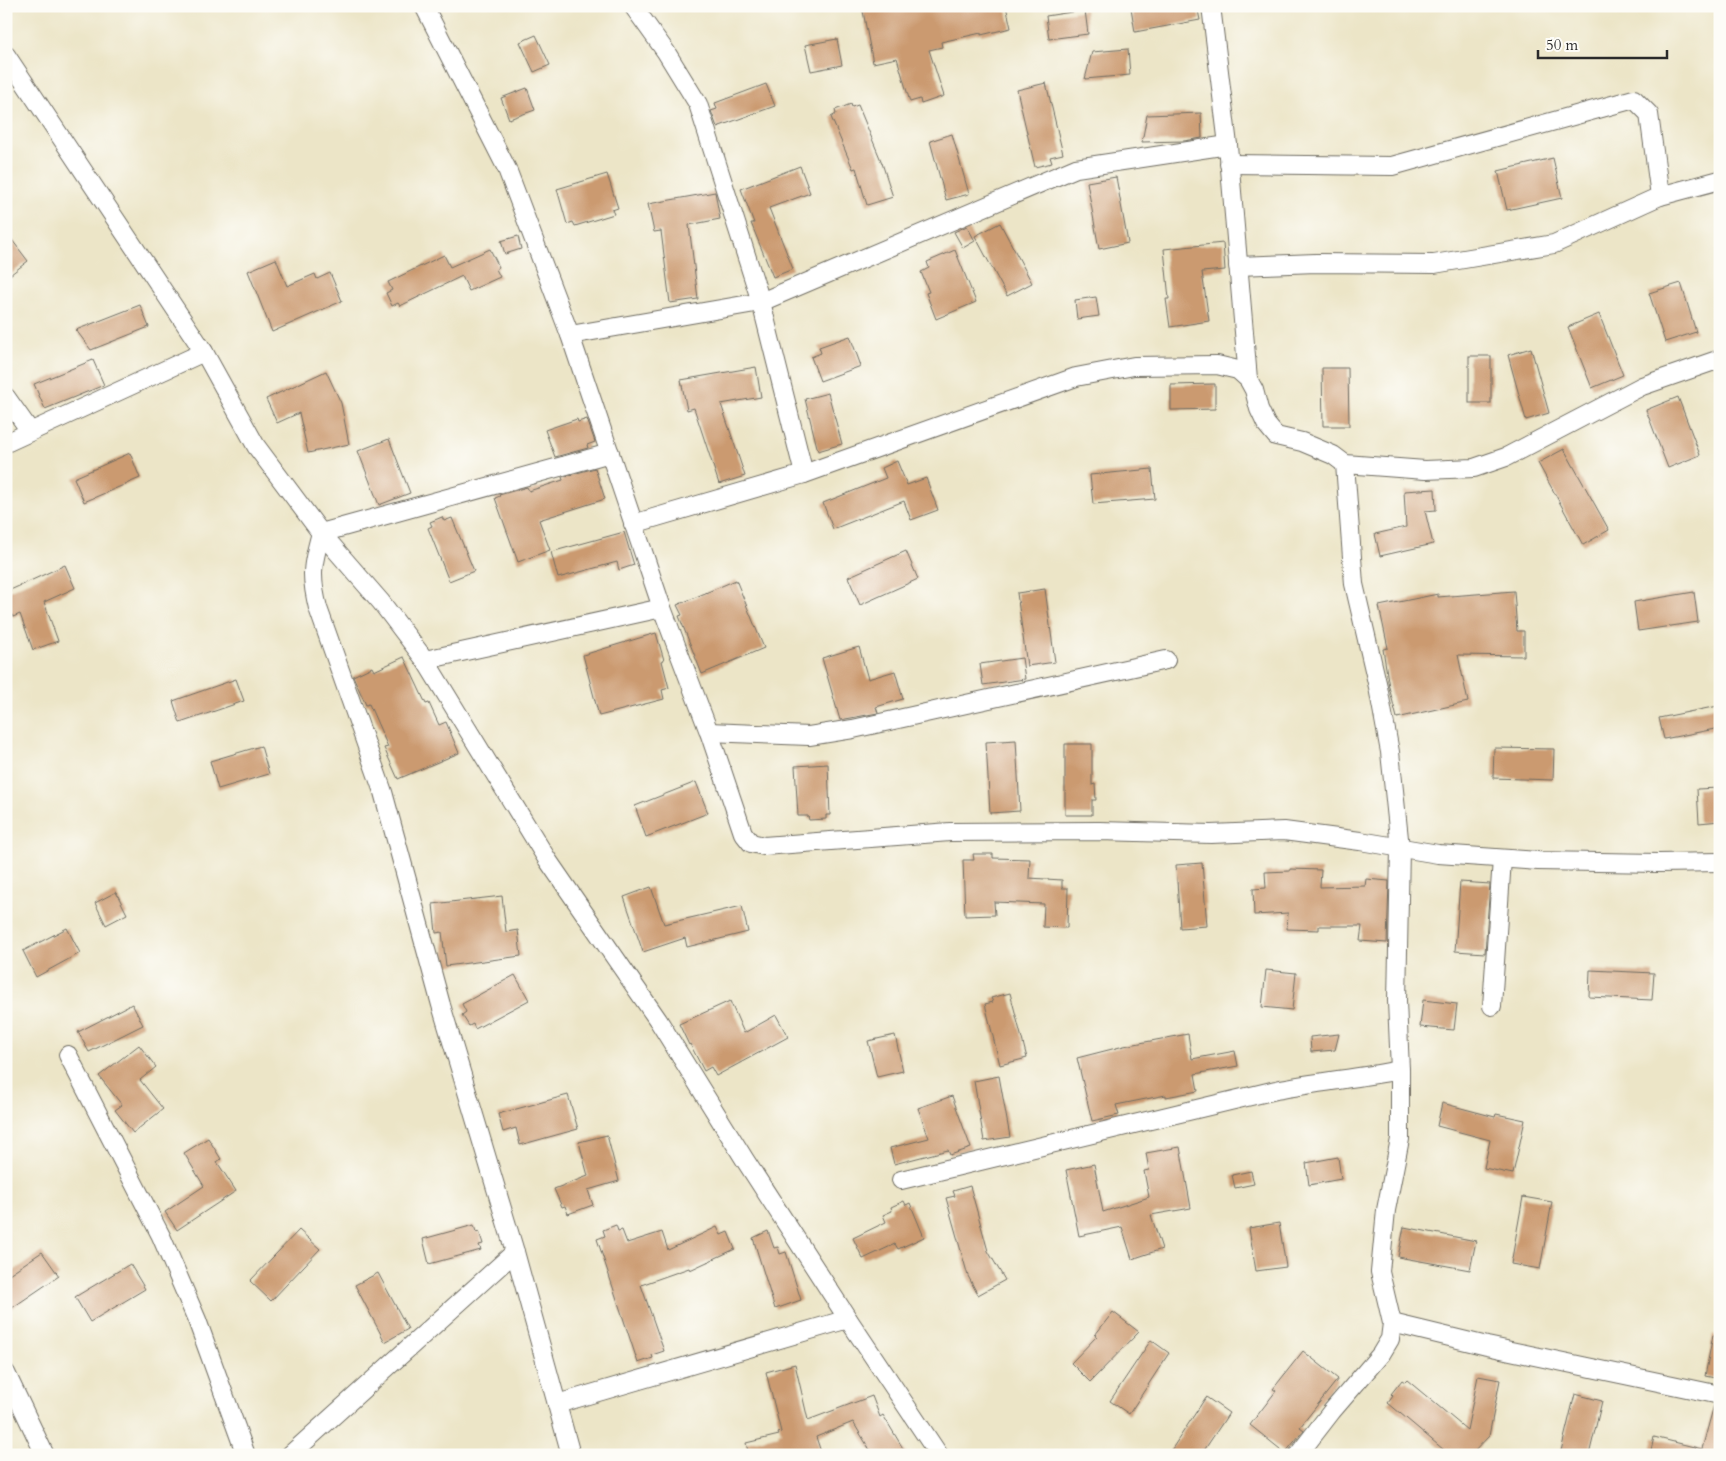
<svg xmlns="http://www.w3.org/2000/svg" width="1726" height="1461" font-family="Cardo,serif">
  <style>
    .building { fill: #cb9a70 }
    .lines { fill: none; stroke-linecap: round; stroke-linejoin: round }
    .street-casing { stroke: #6f6c62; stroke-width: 20 }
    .street { stroke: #fff; stroke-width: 18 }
  </style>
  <rect width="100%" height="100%" fill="#fdfcf7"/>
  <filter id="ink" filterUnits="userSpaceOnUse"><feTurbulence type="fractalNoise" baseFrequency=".02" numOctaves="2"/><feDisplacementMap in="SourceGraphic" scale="10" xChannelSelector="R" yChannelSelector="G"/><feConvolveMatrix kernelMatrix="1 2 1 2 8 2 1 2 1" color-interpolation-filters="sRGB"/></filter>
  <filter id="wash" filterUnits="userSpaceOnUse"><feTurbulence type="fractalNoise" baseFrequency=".0096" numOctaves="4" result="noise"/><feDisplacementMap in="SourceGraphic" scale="20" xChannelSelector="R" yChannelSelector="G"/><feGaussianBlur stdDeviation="1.12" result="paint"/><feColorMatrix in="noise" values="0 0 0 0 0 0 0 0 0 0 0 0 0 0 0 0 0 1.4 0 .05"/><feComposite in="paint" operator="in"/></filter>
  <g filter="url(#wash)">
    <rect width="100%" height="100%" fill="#ece5c7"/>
    <g id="blocks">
      <g class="building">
        <path d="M862 6H1006L1011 28 981 35V33L941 42 942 47 929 50 944 96 921 104 920 99 910 102 897 58 873 63Z"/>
        <path d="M1141 6H1197L1200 20 1135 32 1131 8Z"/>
        <path d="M1085 10 1088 34 1049 39 1046 16Z"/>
        <path d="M536 35 550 65 534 72 520 42Z"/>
        <path d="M837 39 842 65 811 71 805 45Z"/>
        <path d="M1128 49 1130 75 1085 79 1092 52Z"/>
        <path d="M1046 83 1063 154 1050 157 1052 163 1035 167 1017 90Z"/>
        <path d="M766 84 775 106 717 127 711 111 717 109 715 103Z"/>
        <path d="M527 88 535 110 509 119 501 98Z"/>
        <path d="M851 104 852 107 858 105 882 163 893 197 867 205 856 168 853 169 831 117 836 114 835 110Z"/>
        <path d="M1201 113 1202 138 1184 141 1142 142 1147 115Z"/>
        <path d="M952 134 969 194 946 200 930 141Z"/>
        <path d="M1553 158 1562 198 1507 210 1498 171Z"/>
        <path d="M800 166 810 193 769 208 793 269 773 277 751 223H754L741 189Z"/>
        <path d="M607 174 618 208 612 210 614 214 575 226 573 222 567 224 557 189Z"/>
        <path d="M1116 177 1128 243 1099 249 1087 182Z"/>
        <path d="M715 192 720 219 689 225 698 299 670 303 661 231 654 232 648 204Z"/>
        <path d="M1000 223 1032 283 1007 296 975 236Z"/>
        <path d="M967 226 975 241 963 248 954 232Z"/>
        <path d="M6 232 28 261 6 278Z"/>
        <path d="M518 236 521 249 505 254 501 241Z"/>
        <path d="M1223 243 1225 270 1202 272 1209 321 1170 327 1166 299H1169L1164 249Z"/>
        <path d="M490 249 499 267 496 269 500 277 469 291 462 276 400 306 398 303 392 306 386 293 392 290 388 282 444 255 450 267Z"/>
        <path d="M955 250 976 302 936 319 926 293 929 292 921 272 929 268 927 262Z"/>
        <path d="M276 259 287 286 315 274 317 279 330 273 342 301 272 332 248 271Z"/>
        <path d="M1681 283 1696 332 1665 342 1649 293Z"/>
        <path d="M1096 297 1099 316 1077 319 1075 300Z"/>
        <path d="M140 305 149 327 91 350 76 330Z"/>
        <path d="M1599 314 1623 375 1592 388 1568 327Z"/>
        <path d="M850 336 861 366 820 381 811 357 821 353 819 347Z"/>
        <path d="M1531 348 1549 413 1526 420 1508 355Z"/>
        <rect x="1469" y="356" width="22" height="47"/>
        <path d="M93 360 104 385 45 409 34 384Z"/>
        <path d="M756 367 761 397 721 404 745 476 719 484 694 408 687 410 681 380Z"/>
        <path d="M1322 368H1348L1349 426H1323Z"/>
        <path d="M326 371 341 403 349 444 308 453 299 413 277 423 266 399Z"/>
        <path d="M1215 384V409L1171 410V385Z"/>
        <path d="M828 393 842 444 818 451 805 399Z"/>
        <path d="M1678 397 1700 455 1668 468 1646 410Z"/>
        <path d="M577 419 578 422 587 419 595 442 587 445 588 448 555 457 545 430Z"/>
        <path d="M389 439 410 493 379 505 358 451Z"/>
        <path d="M1564 449 1609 530 1583 545 1538 463Z"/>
        <path d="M130 453 140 478 84 502 74 478Z"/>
        <path d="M897 461 907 485 926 478 938 510 911 520 904 501 833 529 823 503 886 478 882 468Z"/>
        <path d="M595 468 605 499 539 520 550 550 518 562 495 498 500 496 499 495 527 487 529 491 563 480 562 477Z"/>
        <path d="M1152 469 1155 499 1093 504 1090 475Z"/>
        <path d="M1435 489 1436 510 1425 511 1433 544 1380 556 1375 534 1406 527 1404 491Z"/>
        <path d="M442 517 444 521 452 518 474 571 449 581 428 528 432 526 430 522Z"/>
        <path d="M624 532 634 565 619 570 617 562 558 578 551 552Z"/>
        <path d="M906 551 918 579 860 605 848 577Z"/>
        <path d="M65 565 75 588 44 602 58 641 33 650 20 614 13 617 6 603V592Z"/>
        <path d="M736 580 764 648 702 674 679 616 682 615 677 605Z"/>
        <path d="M1045 589 1055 662 1027 666 1017 593Z"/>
        <path d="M1514 591 1517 631H1524V656L1458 655 1468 702 1397 718 1389 687 1383 649 1388 648 1379 606 1438 594V597Z"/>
        <path d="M1694 592 1698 622 1638 631 1634 602Z"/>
        <path d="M656 633 664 660 662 661 669 688 662 690 664 699 599 716 583 655Z"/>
        <path d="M859 647 868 679 895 671 903 699 876 707 878 713 840 720 822 658Z"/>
        <path d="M404 657 426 704 429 703 439 725 446 722 459 753 398 779 384 748 388 747 369 704 366 705 353 676 372 667 374 671Z"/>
        <path d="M1022 658 1025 679 983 685 980 664Z"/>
        <path d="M236 679 244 701 180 723 173 701Z"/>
        <path d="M1718 706 1720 728 1664 739 1659 718Z"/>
        <path d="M1016 740 1020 811 990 813 986 742Z"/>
        <path d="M1065 744H1092V785L1095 784 1096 800H1092V815H1065Z"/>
        <path d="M261 746 269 774 218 789 210 761Z"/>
        <path d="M1494 748 1554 749 1553 780 1493 778Z"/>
        <path d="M828 764 830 815H826V819L809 820 808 816H798L795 766Z"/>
        <path d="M696 782 708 813 646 837 635 806Z"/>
        <path d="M1720 788V821L1699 823 1697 789Z"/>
        <path d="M973 854H993V858L1030 859 1029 878 1062 880V888H1068L1067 928 1043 927 1044 904 994 902 995 915 965 916 963 860H974Z"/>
        <path d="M1202 863 1207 926 1180 928 1176 865Z"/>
        <path d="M1290 869 1321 870 1320 887 1365 886 1366 879 1389 881 1387 943 1360 941 1362 926H1319V930L1287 929 1288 913 1254 915 1253 889 1266 888 1265 872 1290 871Z"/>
        <path d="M1460 882 1490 884 1485 953 1455 951Z"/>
        <path d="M651 887 664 924 742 906 748 932 687 947 685 938 643 952 624 897Z"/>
        <path d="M116 892 127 914 106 925 95 903Z"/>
        <path d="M502 896 506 932 518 930 521 956 446 966 442 932 436 933 433 904Z"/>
        <path d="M67 928 80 953 36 977 23 951Z"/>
        <path d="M1266 970 1296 973 1292 1010 1262 1007Z"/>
        <path d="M1590 970 1654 973 1652 1000 1589 997Z"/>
        <path d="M515 975 529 1000 475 1029 473 1024 469 1026 462 1015 466 1012 462 1004Z"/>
        <path d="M1010 993 1027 1058 1000 1065 985 1004 993 1002 991 998Z"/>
        <path d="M1423 1000 1457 1004 1454 1030 1420 1027Z"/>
        <path d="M730 1001 744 1033 776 1015 788 1037 716 1076 711 1067 704 1071 690 1044 689 1045 679 1024Z"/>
        <path d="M132 1004 143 1025 89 1052 78 1032Z"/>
        <path d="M1188 1034 1192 1059 1235 1051 1238 1066 1195 1074 1198 1091 1166 1097V1095L1116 1105 1119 1115 1092 1121 1077 1058 1124 1046Z"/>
        <path d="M1339 1034 1335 1050 1311 1052 1310 1037Z"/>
        <path d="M895 1035 903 1071 877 1077 868 1041Z"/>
        <path d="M139 1045 156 1067 140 1080 163 1109 133 1133 115 1110 122 1105 99 1076Z"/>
        <path d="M999 1076 1010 1137 984 1141 974 1081Z"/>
        <path d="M568 1095 578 1129 520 1145 516 1128 503 1132 498 1114Z"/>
        <path d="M952 1096 971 1148 950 1155 948 1150 894 1164 890 1148 929 1138 918 1108Z"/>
        <path d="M1442 1103 1495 1117 1496 1114 1525 1120 1513 1174 1484 1168 1490 1140 1437 1126Z"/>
        <path d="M607 1135 619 1181 588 1190 593 1205 568 1214 565 1206 562 1207 554 1189 588 1176 579 1142Z"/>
        <path d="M208 1138 221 1159 217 1162 236 1191 177 1230 165 1212 204 1186 184 1153Z"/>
        <path d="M1180 1147 1191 1208 1151 1215 1162 1249 1132 1259 1122 1227 1079 1236 1066 1170 1094 1164 1103 1212 1149 1197 1144 1171 1149 1170 1146 1153Z"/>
        <path d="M1338 1157 1341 1179 1309 1185 1306 1163Z"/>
        <path d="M1251 1171 1254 1184 1235 1188 1232 1175Z"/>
        <path d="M970 1186 988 1251 1005 1280 978 1295 968 1276 946 1198 955 1196 953 1191Z"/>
        <path d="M1523 1197 1552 1202 1540 1269 1511 1264Z"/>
        <path d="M904 1201 906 1205 910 1203 924 1237 898 1249 895 1244 863 1259 853 1238 886 1222 883 1215 892 1211 891 1207Z"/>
        <path d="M1279 1223 1286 1267 1256 1271 1249 1228Z"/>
        <path d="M474 1225 476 1232 479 1231 483 1244 479 1245 481 1250 429 1264 423 1239Z"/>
        <path d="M616 1225 618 1231 622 1230 627 1243 662 1232 668 1250 717 1227 721 1235 728 1232 735 1249 690 1270 689 1268 641 1285 664 1351 652 1355 653 1358 638 1363 597 1239 605 1236 603 1230Z"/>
        <path d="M1404 1227 1476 1241 1470 1270 1398 1257Z"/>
        <path d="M299 1230 320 1249 271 1301 250 1281Z"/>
        <path d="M768 1231 774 1248 778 1247 780 1254 786 1252 801 1300 775 1309 753 1238Z"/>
        <path d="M42 1252 59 1276 6 1312V1276Z"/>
        <path d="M130 1264 145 1289 90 1322 75 1297Z"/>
        <path d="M378 1273 408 1329 385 1342 355 1285Z"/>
        <path d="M1113 1312 1139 1332 1090 1382 1071 1363 1097 1336 1095 1335Z"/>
        <path d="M1713 1335 1720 1336V1379L1705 1376Z"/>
        <path d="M1151 1340 1169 1353 1129 1414 1110 1401Z"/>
        <path d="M1303 1351 1338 1379 1300 1427 1304 1430 1285 1453 1250 1425 1276 1391 1273 1389Z"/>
        <path d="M795 1364 808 1420 872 1396 880 1417 883 1415 907 1455H873L853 1422 816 1437 822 1455H749L746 1443 779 1435 778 1433 781 1432 766 1372Z"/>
        <path d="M1478 1376 1500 1380 1489 1436 1471 1455H1450L1388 1403 1393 1396 1391 1394 1402 1380 1405 1382 1407 1380 1467 1430Z"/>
        <path d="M1575 1394 1602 1401 1589 1455H1560Z"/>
        <path d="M1206 1397 1229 1413 1201 1455H1168Z"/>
        <path d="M1714 1405H1720V1455H1650L1654 1437 1702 1449Z"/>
      </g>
    </g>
  </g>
  <g filter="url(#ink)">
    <use href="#blocks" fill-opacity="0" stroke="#6f6c62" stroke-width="1"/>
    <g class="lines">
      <g class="street-casing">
        <g id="street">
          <path d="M424 6 507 169 570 335 662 608 709 732 743 833 751 843 764 846 950 832 1099 831 1211 834 1284 831 1360 841 1438 854 1538 861 1659 863 1720 862"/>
          <path d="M633 6 666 52 698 104 761 302 804 474"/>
          <path d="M1211 6 1228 145 1248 379"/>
          <path d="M6 55 204 352 256 446 321 533 381 602 425 660 547 859 658 1020 745 1160 848 1319 939 1455"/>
          <path d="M1229 164 1392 166 1634 99 1649 114 1660 196"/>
          <path d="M1238 266 1316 263 1434 264 1554 244 1660 196 1720 180"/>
          <path d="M570 335 761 302 1076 168 1228 145"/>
          <path d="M6 397 30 431"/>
          <path d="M6 443 204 352"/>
          <path d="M633 524 804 474 1076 377 1134 366 1217 365 1238 370 1248 379 1254 390 1259 409 1266 424 1276 436 1302 442 1333 455 1345 464 1425 470 1474 468 1506 457 1642 386 1720 359"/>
          <path d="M425 660 662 608"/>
          <path d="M709 732 809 736 853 729 1166 660"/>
          <path d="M1492 1006 1502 859"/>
          <path d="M68 1055 161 1236 197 1320 246 1455"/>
          <path d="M901 1180 1276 1090C1317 1082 1359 1078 1400 1070"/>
          <path d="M1392 1323 1487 1346 1720 1395"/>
          <path d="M6 1373 45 1455"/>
          <path d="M557 1404 848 1319"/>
          <path d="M290 1455 515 1252"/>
          <path d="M571 1455 515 1252 441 1005 383 792 318 608C310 576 312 565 321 533L610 453"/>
          <path d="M1298 1455 1332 1411 1381 1354 1390 1339 1392 1323 1380 1272 1386 1210 1400 1139V1070L1397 1001 1400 848 1390 752 1378 687 1354 584 1345 464"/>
        </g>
      </g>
      <use href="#street" class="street"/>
    </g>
  </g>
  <rect width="1726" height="1461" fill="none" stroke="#fdfcf7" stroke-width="25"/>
  <path d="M1538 50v8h129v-8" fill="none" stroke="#2b2b2b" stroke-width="2.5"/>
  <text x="1546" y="50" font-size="15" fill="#2b2b2b" stroke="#fdfcf7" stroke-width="4" paint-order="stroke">50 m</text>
</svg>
